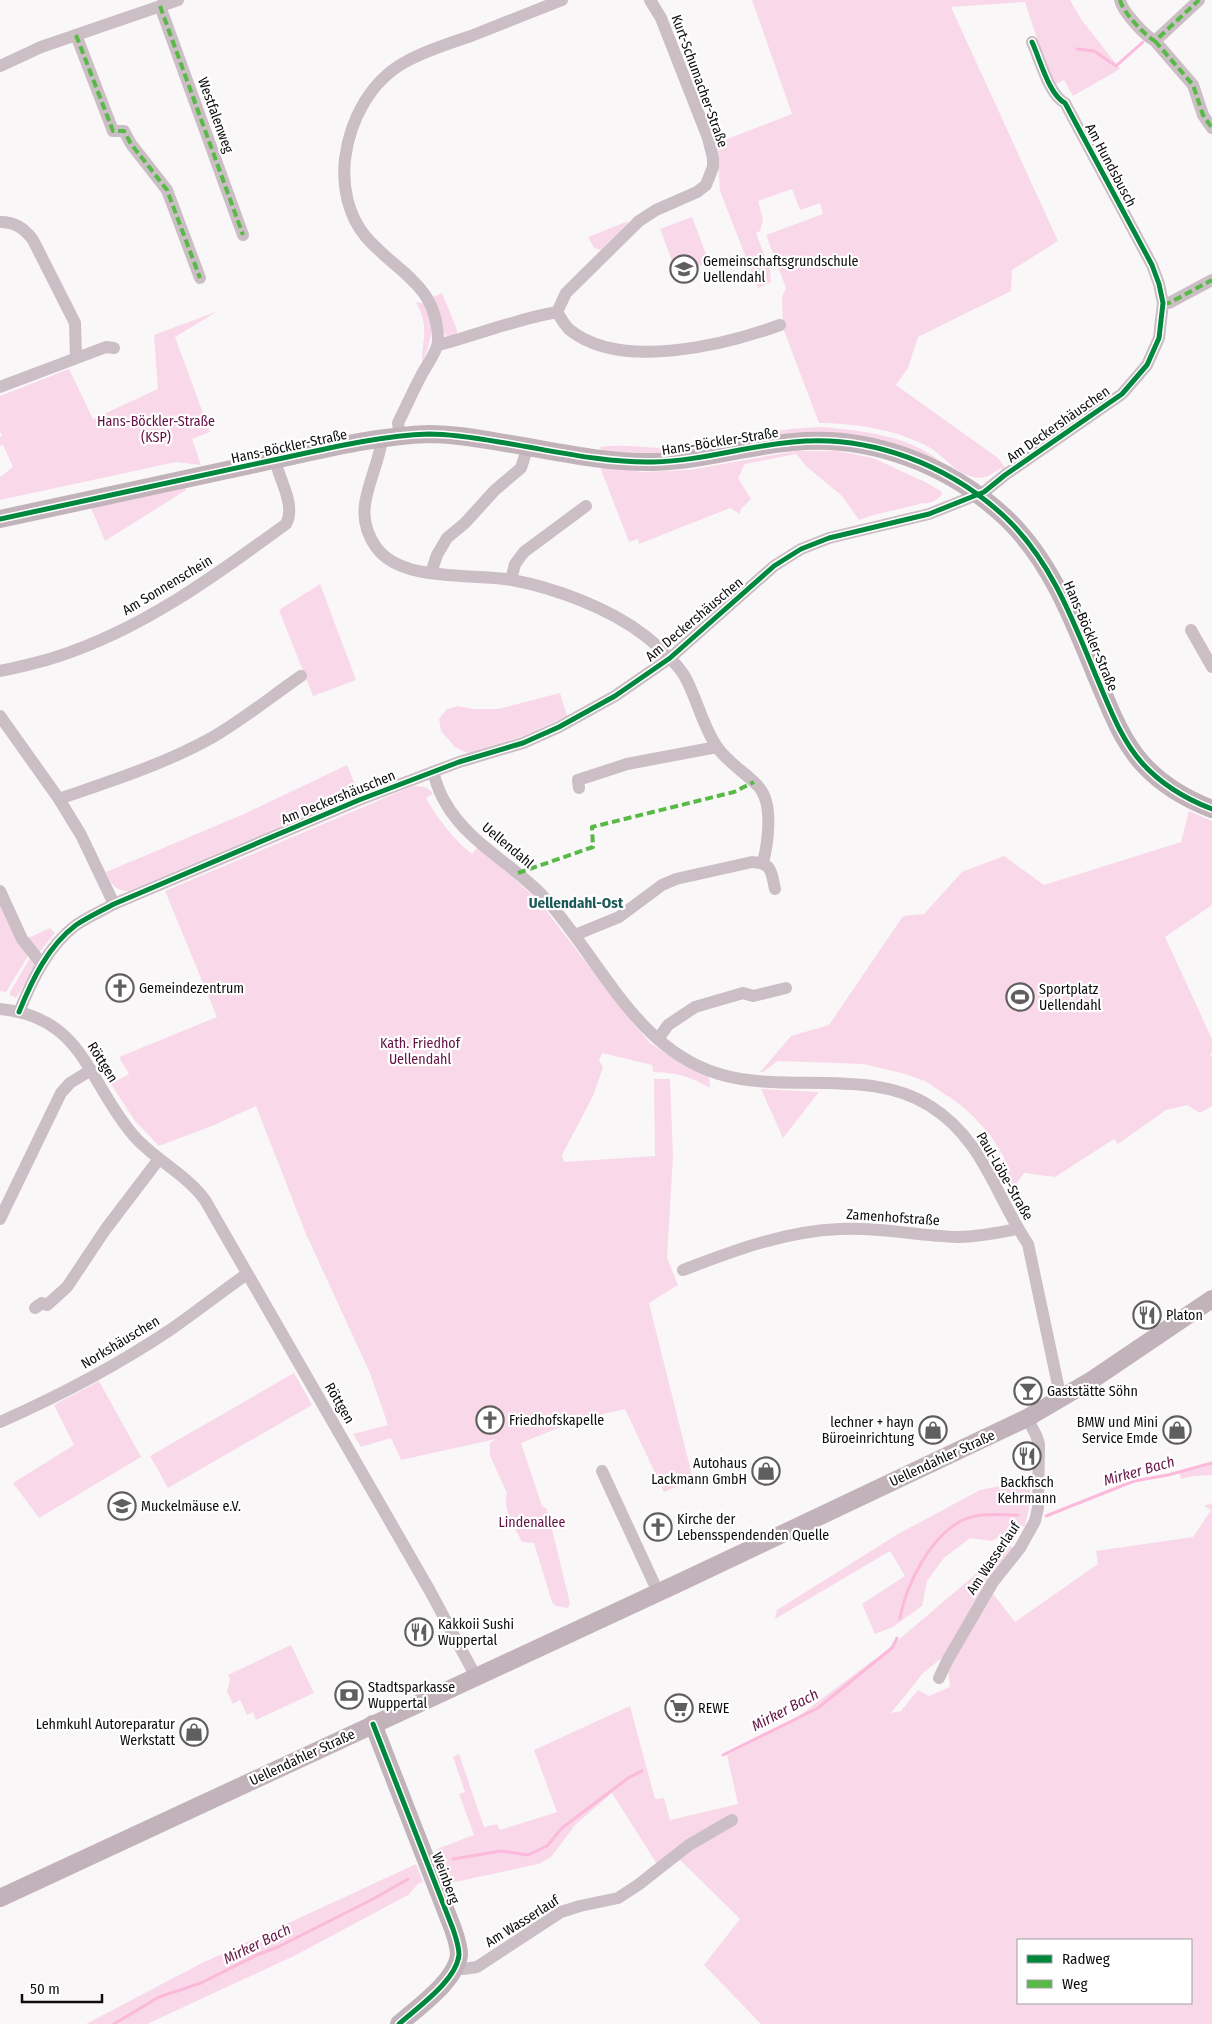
<svg xmlns="http://www.w3.org/2000/svg" width="1212" height="2024" font-family="'Fira Sans Condensed',sans-serif">
  <style>
    .green { fill: #f9d9e9; fill-rule: evenodd }
    .lines { fill: none; stroke-linecap: round; stroke-linejoin: round }
    .stream { stroke: #fbb9db; stroke-width: 3 }
    .street { stroke: #cbbec4; stroke-width: 12 }
    .secondary { stroke: #c2b2ba; stroke-width: 18 }
    .quiet { stroke: #58b947; stroke-width: 4; stroke-dasharray: 8 4; stroke-linecap: butt }
    .cycleway-casing { stroke: #fff; stroke-width: 8 }
    .cycleway { stroke: #00873e; stroke-width: 5 }
    .labels { text-anchor: middle; stroke-width: 4.5; stroke-linejoin: round; paint-order: stroke }
    .street-label { font-size: 14px; fill: #0e0c0d; stroke: #fff }
    .poi-label { font-size: 14px; fill: #0e0c0d; stroke: #fff; text-anchor: start }
    .park-label { font-size: 14px; fill: #621144; stroke: #fff }
    .neighbourhood-label { font-size: 15px; font-weight: bold; fill: #1e5959; stroke: #fff }
    .water-label { font-size: 15px; font-style: italic; fill: #661647; stroke: #fff }
  </style>
  <rect width="100%" height="100%" fill="#faf7f8"/>
  <g class="green">
    <path d="M752 0H1070L1081 19 1120 69 1073 96 1064 80 1054 85 1041 51 1025 2 951 7 1058 241 1012 270 1011 291 918 337 908 368 896 385 998 458 1006 469 1003 470 1001 468C992 474 985 480 973 477 954 473 942 453 925 445 893 429 854 423 819 423L783 328 782 297 786 288 766 235 823 214 820 203 800 210 792 189 758 201 763 219 760 231 756 233 770 270 771 282 758 288 720 191 717 143 792 114Z"/>
    <path d="M692 217 709 262 677 274 660 229Z"/>
    <path d="M626 222 628 223 601 250 594 248 588 237Z"/>
    <path d="M442 293 457 330V334L446 336 442 331 433 297Z"/>
    <path d="M416 302 427 304C435 325 431 343 422 363 422 338 430 328 416 302Z"/>
    <path d="M218 311 175 337 210 432 192 439 201 465 176 462 0 500V477L13 467 3 445 0 446V437L2 436 0 431V396L69 369 93 419 158 389 154 335Z"/>
    <path d="M822 427C864 431 908 435 941 462L880 442 683 455 603 452 599 447C629 443 659 451 688 447 735 440 774 428 822 427Z"/>
    <path d="M796 451H837L873 458 927 483 941 491 942 494C938 500 930 504 923 503L870 516 859 520 842 496 807 467 796 454 745 464 738 478 751 499 741 509 740 514 730 508 639 544 638 539 629 542 600 467 643 472 689 470Z"/>
    <path d="M186 488V490L105 541 91 508Z"/>
    <path d="M320 584 356 680 313 696 279 610Z"/>
    <path d="M560 693 567 716 523 736 468 753 455 747 441 731 439 719 447 709 458 706 473 709H498Z"/>
    <path d="M347 765 357 789 354 795 129 891C115 891 111 884 106 872L244 814Z"/>
    <path d="M413 786C423 786 427 786 433 794L426 798C438 819 453 839 472 854L478 847 538 900 632 1022 650 1043 685 1066 709 1077 710 1088C689 1076 677 1073 653 1072L652 1065 602 1053 599 1060 603 1067 593 1096 562 1155 564 1162 655 1156 654 1079H670L673 1156 667 1258 678 1285 649 1303 693 1479 664 1492 625 1409 578 1420 521 1443 542 1506 547 1509 570 1603 568 1608 556 1606 552 1602 534 1543 522 1542C515 1528 502 1510 507 1493L490 1456V1443L496 1439 401 1460 391 1438 361 1447 353 1434 388 1425 370 1373 306 1234 256 1106 214 1125 159 1146 135 1121 111 1084 129 1074 119 1057 217 1017 165 891Z"/>
    <path d="M1189 811 1212 821V905L1165 937 1212 1039V1053L1210 1054 1212 1058V1106L1200 1113 1187 1105 1166 1110 1118 1144 1114 1139 1055 1177 1024 1173 1010 1193 1004 1157 990 1135 973 1116 958 1103 925 1081 905 1074 864 1064 778 1061 763 1072H760L791 1036 829 1025 903 916 924 914 962 872 1004 856 1044 885 1181 842Z"/>
    <path d="M0 896 28 956 6 992 0 991Z"/>
    <path d="M50 928 55 933 38 954 26 939Z"/>
    <path d="M30 958 36 965 16 998 10 995V992Z"/>
    <path d="M761 1089 819 1092 783 1138Z"/>
    <path d="M294 1373 312 1405 168 1488 150 1456Z"/>
    <path d="M99 1381 141 1457 39 1518 13 1483 74 1445 54 1405Z"/>
    <path d="M1212 1462V1475L1194 1476 1181 1479 1179 1471Z"/>
    <path d="M1030 1480V1503L1025 1526 1017 1527 992 1541 970 1538 944 1558 927 1581 922 1606 893 1627 875 1634 862 1604 905 1576 890 1551 775 1619 777 1610 898 1534 980 1490Z"/>
    <path d="M1212 1503V2024H761L704 1965 740 1919 673 1853 657 1864 612 1793 576 1824 551 1857 539 1864 450 1883 437 1849 474 1835 459 1794 465 1792 453 1757 459 1754 484 1827 497 1824 500 1830 557 1812 534 1750 630 1706 655 1799 664 1798 670 1820 738 1804 727 1755 788 1724 883 1653 1009 1546 1017 1548 942 1658 924 1672 891 1713 901 1711 918 1690 929 1696 950 1687 948 1668 990 1590 1015 1622 1098 1564 1096 1551 1193 1537 1211 1510 1204 1506ZM1018 1940H1191V2003H1018Z"/>
    <path d="M291 1645 314 1693 256 1720 253 1712 247 1715 240 1700 233 1704 227 1691 230 1680 228 1675Z"/>
    <path d="M416 1864 423 1882 418 1884 408 1895 294 1956 147 2024H86L200 1964Z"/>
  </g>
  <g class="lines">
    <g class="stream">
      <path d="M1077 49 1094 51 1116 66 1143 42"/>
      <path d="M1046 1516 1134 1481 1168 1475 1212 1463"/>
      <path d="M900 1618C906 1585 930 1537 961 1521 977 1512 1001 1515 1018 1515"/>
      <path d="M723 1755 818 1708 892 1648 897 1638"/>
      <path d="M453 1859 501 1851 528 1855 547 1846 562 1828 628 1778 642 1771"/>
      <path d="M114 2024 159 1997 201 1983 257 1955 280 1946 375 1898 408 1879"/>
    </g>
    <g class="street">
      <path d="M1120 0C1122 11 1145 36 1155 41L1199 0"/>
      <path d="M160 6 243 235"/>
      <path d="M76 35 113 131H124L131 144 167 190 200 278"/>
      <path d="M1155 41 1193 85 1203 115 1212 128"/>
      <path d="M0 66 41 47 178 0"/>
      <path d="M0 222C15 222 24 228 33 240L75 323 76 358"/>
      <path d="M1163 303H1169L1212 280"/>
      <path d="M557 312C561 318 565 326 570 330 621 371 725 345 780 325"/>
      <path d="M438 345C478 335 516 319 557 312L566 293 639 221 656 210 697 192 706 185 713 167V158L708 138 661 18 650 0"/>
      <path d="M0 387 106 347 114 348"/>
      <path d="M400 437 398 423C406 407 413 391 421 376 426 366 437 352 438 342 438 284 398 274 366 237 348 216 342 186 345 159 350 119 371 80 407 61 427 50 450 43 471 36 501 24 532 12 562 0"/>
      <path d="M382 439C377 478 349 509 376 547 401 583 473 573 512 580 555 588 609 608 644 635 658 646 674 660 684 675 697 698 702 725 717 747 728 763 745 772 758 786 774 803 768 842 763 863"/>
      <path d="M431 573 437 555 447 538 465 523 495 490 521 468 528 446"/>
      <path d="M511 580 515 564 524 552 586 506"/>
      <path d="M1191 630 1212 667"/>
      <path d="M0 671C19 667 38 663 56 657 141 630 215 576 286 524 295 508 283 486 278 470"/>
      <path d="M0 716 59 799 81 835 114 904"/>
      <path d="M433 772C436 782 439 793 445 802 467 842 513 864 544 897 599 957 635 1049 719 1074 785 1094 869 1067 930 1106 983 1139 995 1195 1028 1244L1061 1399"/>
      <path d="M579 788 578 780 627 764 717 747"/>
      <path d="M59 799C111 781 165 764 213 737 244 719 272 696 301 676"/>
      <path d="M0 891 22 939 42 964"/>
      <path d="M575 935 619 917 662 885 676 879 752 862C772 863 771 871 775 889"/>
      <path d="M0 1009C85 1017 88 1084 134 1136 155 1160 186 1174 205 1200L430 1591 476 1677"/>
      <path d="M19 1012C32 980 48 946 76 925 88 917 101 911 114 904L359 800 459 762 523 743 559 727 615 696 670 658 774 566 801 549 829 538 929 514 984 492 1005 475 1122 394 1147 365 1159 338 1163 303 1159 284 1152 265 1065 103C1049 95 1040 59 1032 42"/>
      <path d="M658 1039 668 1025 695 1007 743 993 753 996 786 988"/>
      <path d="M0 1219 61 1093 70 1083 91 1070"/>
      <path d="M683 1270C733 1251 785 1231 840 1229 880 1227 918 1236 958 1237 978 1237 998 1233 1018 1229"/>
      <path d="M35 1308 42 1303 47 1305 67 1287 105 1230 159 1159"/>
      <path d="M0 1422C59 1396 116 1366 170 1330 196 1312 221 1292 247 1274"/>
      <path d="M602 1471 658 1592"/>
      <path d="M939 1678 947 1661 993 1582 1020 1548 1035 1521 1038 1508 1039 1444 1036 1435 1027 1418"/>
      <path d="M456 1966 463 1969 477 1967 561 1912 580 1906 618 1898 638 1885 689 1845 732 1820"/>
    </g>
    <g class="secondary">
      <path d="M0 519C90 500 179 480 269 461 322 450 375 436 429 434 453 434 476 438 499 442 550 450 602 463 653 462 701 461 746 446 793 442 870 434 950 465 1006 518 1051 561 1073 620 1096 676 1109 706 1120 738 1142 763 1161 784 1186 799 1212 809"/>
      <path d="M373 1724 453 1929C456 1938 459 1946 459 1955 456 1981 418 2007 399 2024"/>
      <path d="M0 1898 683 1581 1027 1418 1092 1380 1212 1299"/>
    </g>
    <g class="quiet">
      <path d="M1120 0C1122 11 1145 36 1155 41L1199 0"/>
      <path d="M160 6 243 235"/>
      <path d="M76 35 113 131H124L131 144 167 190 200 278"/>
      <path d="M1155 41 1193 85 1203 115 1212 128"/>
      <path d="M1163 303H1169L1212 280"/>
      <path d="M518 873 593 847 592 827 734 792 754 782"/>
    </g>
    <g class="cycleway-casing">
      <g id="cycleway">
        <path d="M0 519C90 500 179 480 269 461 322 450 375 436 429 434 453 434 476 438 499 442 550 450 602 463 653 462 701 461 746 446 793 442 870 434 950 465 1006 518 1051 561 1073 620 1096 676 1109 706 1120 738 1142 763 1161 784 1186 799 1212 809"/>
        <path d="M19 1012C32 980 48 946 76 925 88 917 101 911 114 904L359 800 459 762 523 743 559 727 615 696 670 658 774 566 801 549 829 538 929 514 984 492 1005 475 1122 394 1147 365 1159 338 1163 303 1159 284 1152 265 1065 103C1049 95 1040 59 1032 42"/>
        <path d="M373 1724 453 1929C456 1938 459 1946 459 1955 456 1981 418 2007 399 2024"/>
      </g>
    </g>
    <use href="#cycleway" class="cycleway"/>
  </g>
  <defs>
    <g id="school-ring" transform="scale(1.4375)"><circle r="9.5" fill="#fff" stroke="#615e5f" stroke-width="1.5"/><path d="M0-5L7-2L0 1L-7-2ZM-4 1L0 2.5L4 1V4Q0 6-4 4Z" fill="#615e5f"/></g>
    <g id="church-ring" transform="scale(1.4375)"><circle r="9.5" fill="#fff" stroke="#615e5f" stroke-width="1.5"/><path d="M-1.2-6h2.4v3.5h3.3v2.4h-3.3V6h-2.4V-.1h-3.3v-2.4h3.3Z" fill="#615e5f"/></g>
    <g id="stadium-ring" transform="scale(1.4375)"><circle r="9.5" fill="#fff" stroke="#615e5f" stroke-width="1.5"/><path d="M0-5a6.5 5 0 1 0 0 10a6.5 5 0 1 0 0-10ZM-3.5-1.8h7v3.6h-7Z" fill="#615e5f"/></g>
    <g id="restaurant-ring" transform="scale(1.4375)"><circle r="9.5" fill="#fff" stroke="#615e5f" stroke-width="1.5"/><path d="M-5-6h1v4h1v-4h1v4h1v-4h1v5L-1.5 .5V6h-2V.5L-5-1ZM5-6V6H3V1.5H1.5Q1.5-4 5-6Z" fill="#615e5f"/></g>
    <g id="bar-ring" transform="scale(1.4375)"><circle r="9.5" fill="#fff" stroke="#615e5f" stroke-width="1.5"/><path d="M-6-5H6L.8 .8V4.5H3.5V6h-7V4.5H-.8V.8Z" fill="#615e5f"/></g>
    <g id="shop-ring" transform="scale(1.4375)"><circle r="9.5" fill="#fff" stroke="#615e5f" stroke-width="1.5"/><path d="M-5-2.5h2.3a2.7 3.5 0 0 1 5.4 0H5L5.5 6h-11ZM-1.5-2.5h3a1.5 2.3 0 0 0-3 0Z" fill="#615e5f"/></g>
    <g id="bank-ring" transform="scale(1.4375)"><circle r="9.5" fill="#fff" stroke="#615e5f" stroke-width="1.5"/><path d="M-6-4H6V4H-6ZM0-2.3a2.3 2.3 0 1 0 0 4.6a2.3 2.3 0 1 0 0-4.6Z" fill="#615e5f"/></g>
    <g id="supermarket-ring" transform="scale(1.4375)"><circle r="9.5" fill="#fff" stroke="#615e5f" stroke-width="1.5"/><path d="M-6-5.5h2.5l.6 2H6L4.5 2H-2.5L-4.4-4H-6ZM-1.5 3.2a1.3 1.3 0 1 0 .1 0ZM3 3.2a1.3 1.3 0 1 0 .1 0Z" fill="#615e5f"/></g>
  </defs>
  <g fill-rule="evenodd">
    <use href="#school-ring" x="684" y="269"/>
    <use href="#church-ring" x="120" y="988"/>
    <use href="#stadium-ring" x="1020" y="997"/>
    <use href="#restaurant-ring" x="1147" y="1315"/>
    <use href="#bar-ring" x="1028" y="1391"/>
    <use href="#church-ring" x="490" y="1420"/>
    <use href="#shop-ring" x="933" y="1430"/>
    <use href="#shop-ring" x="1177" y="1430"/>
    <use href="#restaurant-ring" x="1027" y="1456"/>
    <use href="#shop-ring" x="766" y="1471"/>
    <use href="#school-ring" x="122" y="1506"/>
    <use href="#church-ring" x="658" y="1527"/>
    <use href="#restaurant-ring" x="419" y="1632"/>
    <use href="#bank-ring" x="349" y="1695"/>
    <use href="#supermarket-ring" x="679" y="1708"/>
    <use href="#shop-ring" x="194" y="1732"/>
  </g>
  <g class="labels">
    <g class="street-label">
      <text transform="translate(700 81) rotate(70)" y="5">Kurt-Schumacher-Straße</text>
      <text transform="translate(216 115) rotate(70)" y="5">Westfalenweg</text>
      <text transform="translate(1111 165) rotate(62)" y="5">Am Hundsbusch</text>
      <text transform="translate(1058 424) rotate(-35)" y="5">Am Deckershäuschen</text>
      <text transform="translate(720 441) rotate(-9)" y="5">Hans-Böckler-Straße</text>
      <text transform="translate(289 446) rotate(-12)" y="5">Hans-Böckler-Straße</text>
      <text transform="translate(167 585) rotate(-31)" y="5">Am Sonnenschein</text>
      <text transform="translate(694 619) rotate(-40)" y="5">Am Deckershäuschen</text>
      <text transform="translate(1091 636) rotate(67)" y="5">Hans-Böckler-Straße</text>
      <text transform="translate(338 797) rotate(-22)" y="5">Am Deckershäuschen</text>
      <text transform="translate(508 845) rotate(40)" y="5">Uellendahl</text>
      <text transform="translate(103 1062) rotate(58)" y="5">Röttgen</text>
      <text transform="translate(1005 1176) rotate(60)" y="5">Paul-Löbe-Straße</text>
      <text transform="translate(893 1217) rotate(4)" y="5">Zamenhofstraße</text>
      <text transform="translate(120 1342) rotate(-31)" y="5">Norkshäuschen</text>
      <text transform="translate(340 1403) rotate(60)" y="5">Röttgen</text>
      <text transform="translate(942 1458) rotate(-25)" y="5">Uellendahler Straße</text>
      <text transform="translate(993 1558) rotate(-56)" y="5">Am Wasserlauf</text>
      <text transform="translate(302 1757) rotate(-25)" y="5">Uellendahler Straße</text>
      <text transform="translate(446 1878) rotate(69)" y="5">Weinberg</text>
      <text transform="translate(522 1921) rotate(-32)" y="5">Am Wasserlauf</text>
    </g>
    <g class="poi-label">
      <text x="703" y="266">Gemeinschaftsgrundschule<tspan x="703" dy="16">Uellendahl</tspan></text>
      <text x="139" y="993">Gemeindezentrum</text>
      <text x="1039" y="994">Sportplatz<tspan x="1039" dy="16">Uellendahl</tspan></text>
      <text x="1166" y="1320">Platon</text>
      <text x="1047" y="1396">Gaststätte Söhn</text>
      <text x="509" y="1425">Friedhofskapelle</text>
      <text x="914" y="1427" text-anchor="end">lechner + hayn<tspan x="914" dy="16">Büroeinrichtung</tspan></text>
      <text x="1158" y="1427" text-anchor="end">BMW und Mini<tspan x="1158" dy="16">Service Emde</tspan></text>
      <text x="747" y="1468" text-anchor="end">Autohaus<tspan x="747" dy="16">Lackmann GmbH</tspan></text>
      <text x="1027" y="1487" text-anchor="middle">Backfisch<tspan x="1027" dy="16">Kehrmann</tspan></text>
      <text x="141" y="1511">Muckelmäuse e.V.</text>
      <text x="677" y="1524">Kirche der<tspan x="677" dy="16">Lebensspendenden Quelle</tspan></text>
      <text x="438" y="1629">Kakkoii Sushi<tspan x="438" dy="16">Wuppertal</tspan></text>
      <text x="368" y="1692">Stadtsparkasse<tspan x="368" dy="16">Wuppertal</tspan></text>
      <text x="698" y="1713">REWE</text>
      <text x="175" y="1729" text-anchor="end">Lehmkuhl Autoreparatur<tspan x="175" dy="16">Werkstatt</tspan></text>
    </g>
    <g class="park-label">
      <text x="156" y="426">Hans-Böckler-Straße<tspan x="156" dy="16">(KSP)</tspan></text>
      <text x="420" y="1048">Kath. Friedhof<tspan x="420" dy="16">Uellendahl</tspan></text>
      <text x="532" y="1527">Lindenallee</text>
    </g>
    <g class="neighbourhood-label">
      <text x="576" y="908">Uellendahl-Ost</text>
    </g>
    <g class="water-label">
      <text transform="translate(1139 1471) rotate(-16)" y="5">Mirker Bach</text>
      <text transform="translate(785 1710) rotate(-28)" y="5">Mirker Bach</text>
      <text transform="translate(257 1944) rotate(-26)" y="5">Mirker Bach</text>
    </g>
  </g>
  <rect x="1017" y="1939" width="175" height="65" fill="#ffffff" stroke="#9f9e9e"/>
  <rect x="1027" y="1955" width="25" height="8" fill="#00873e" stroke="#9f9e9e"/>
  <text x="1062" y="1964" font-size="15" fill="#0e0c0d">Radweg</text>
  <rect x="1027" y="1980" width="25" height="8" fill="#58b947" stroke="#9f9e9e"/>
  <text x="1062" y="1989" font-size="15" fill="#0e0c0d">Weg</text>
  <path d="M22 1994v8h80v-8" fill="none" stroke="#0e0c0d" stroke-width="2.5"/>
  <text x="30" y="1994" font-size="15" fill="#0e0c0d" stroke="#ffffff" stroke-width="4" paint-order="stroke">50 m</text>
</svg>
